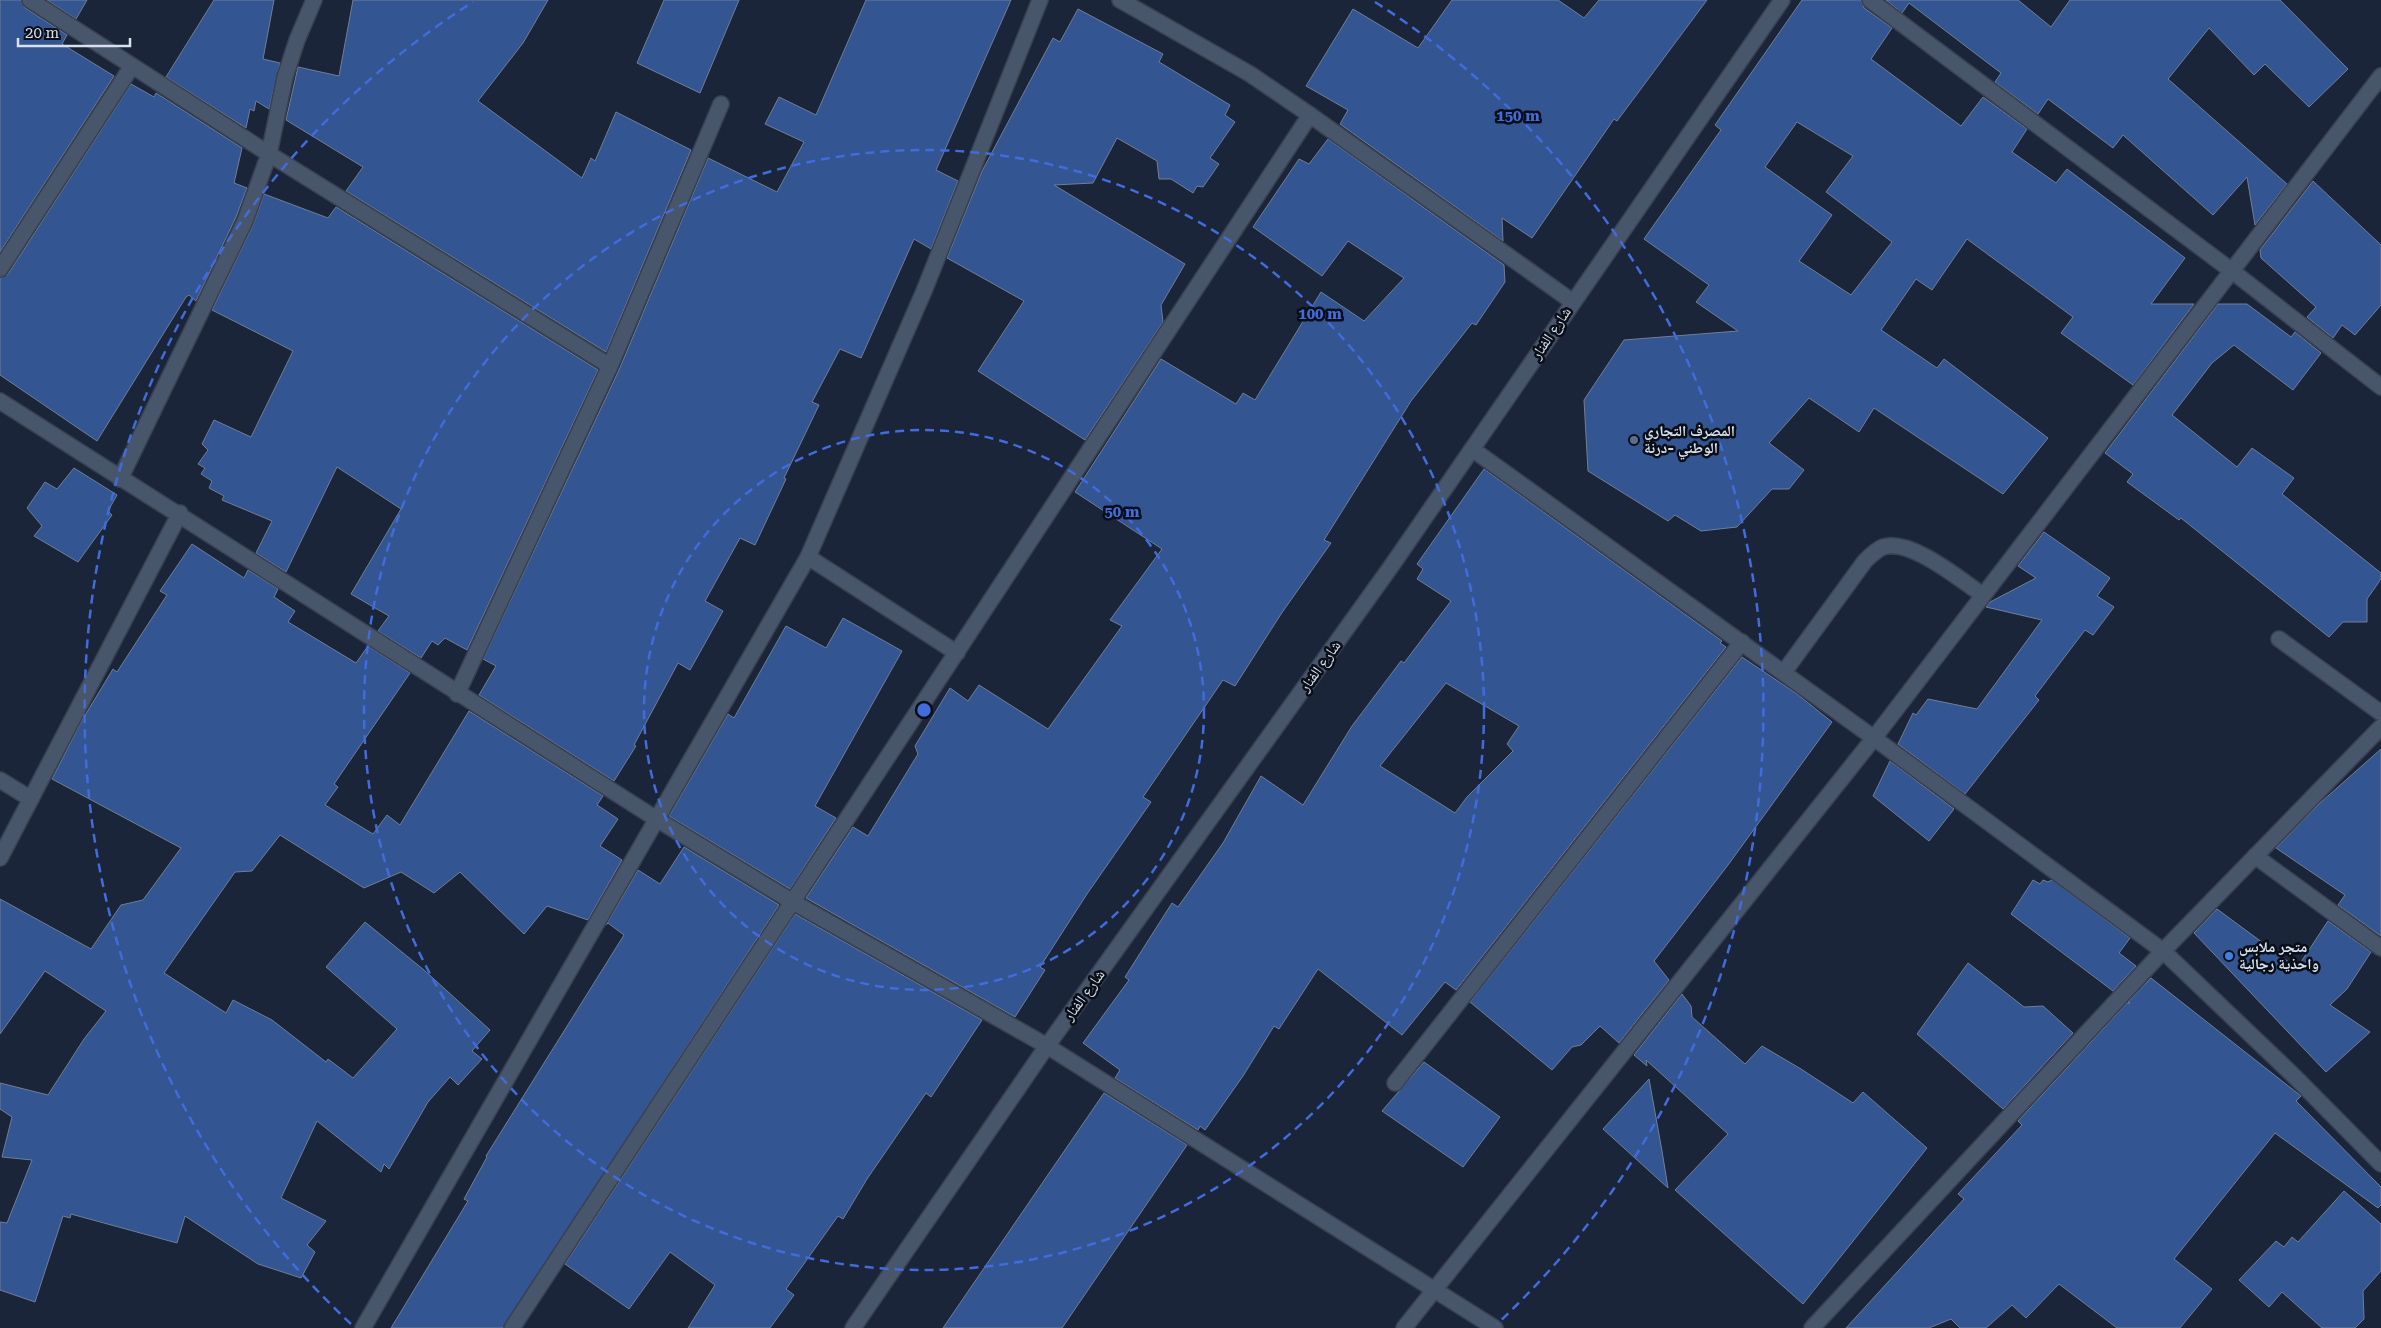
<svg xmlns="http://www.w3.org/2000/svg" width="2381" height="1328" font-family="'Roboto Serif','Noto Naskh Arabic',serif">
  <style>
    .building { fill: #335591; stroke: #707e97; fill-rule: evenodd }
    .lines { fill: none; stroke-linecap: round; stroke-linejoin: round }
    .service-casing { stroke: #384051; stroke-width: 18 }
    .minor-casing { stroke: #384051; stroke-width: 18 }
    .tertiary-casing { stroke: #384051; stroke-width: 18 }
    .service { stroke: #48566c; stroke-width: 15 }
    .minor { stroke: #48566c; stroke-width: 15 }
    .tertiary { stroke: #48566c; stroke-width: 15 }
    .ring { fill: none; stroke: #426bdc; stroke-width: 2.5; stroke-dasharray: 9 6 }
    .service-dot { fill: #5c6f8a; stroke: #090e17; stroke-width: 2 }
    .shop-dot { fill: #3f7fe0; stroke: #090e17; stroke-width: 2 }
    .labels { text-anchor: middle; stroke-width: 5; stroke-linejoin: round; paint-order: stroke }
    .street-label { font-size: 15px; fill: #d8e0ee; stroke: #090e17 }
    .poi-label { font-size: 15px; font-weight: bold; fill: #d8e0ee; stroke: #090e17; text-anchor: start }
    .centre { fill: #426bdc; stroke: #090e17; stroke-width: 2.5 }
    .ring-label { font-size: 15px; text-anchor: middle; font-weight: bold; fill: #426bdc; stroke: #090e17; stroke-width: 5; stroke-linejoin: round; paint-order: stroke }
  </style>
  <rect width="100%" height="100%" fill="#1a2539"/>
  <g class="building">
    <path d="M0 0H21L25 8 67 35 62 44 114 76 0 252Z"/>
    <path d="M47 0H87L76 19Z"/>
    <path d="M214 0H274L263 59 280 63 269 109 256 101 254 111 250 109 246 128 166 77Z"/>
    <path d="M353 0H548L523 43 478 101 582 178 591 158 595 161 616 112 691 150 606 352 346 191 363 167 286 120 298 67 339 76Z"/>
    <path d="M664 0H739L700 93 637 63Z"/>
    <path d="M866 0H1011L936 170 958 181 931 249 914 239 861 358 840 349 812 402 819 405 784 478 786 479 755 545 740 538 705 601 723 611 690 670 678 663 634 745 636 746 614 781 479 695 496 666 483 659 619 370 708 158 777 192 804 142 765 124 779 97 816 115Z"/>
    <path d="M1452 0H1558L1584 18 1599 0H1707L1617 121 1614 119 1532 238 1502 218 1503 241 1340 124 1348 110 1306 86 1353 9 1418 48Z"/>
    <path d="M1802 0H1861L1864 8 1892 28 1871 59 1961 126 1983 97 2027 129 2012 152 2056 183 2067 169 2185 258 2151 304H2194L2133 385 2061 333 2073 317 1967 239 1932 290 1916 279 1881 330 1937 368 1944 359 2048 438 2003 494 1874 408 1859 432 1809 398 1769 443 1804 470 1789 489H1772L1737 527 1701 531 1675 515 1668 521 1588 471 1584 400 1624 340 1738 331 1696 302 1709 285 1644 239 1721 130 1715 125ZM1797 122 1853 156 1826 192 1892 242 1851 295 1799 261 1832 215 1765 167Z"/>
    <path d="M1886 0H2018L2051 27 2070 0H2280L2348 69 2309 107 2265 64 2254 75 2209 28 2168 79 2287 184 2255 225 2247 177 2213 215 2123 135 2113 148 2048 99 2038 114 1995 82 2001 73 1909 3 1902 13Z"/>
    <path d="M1078 9 1163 54 1159 62 1230 105 1225 115 1235 122 1210 158 1219 164 1203 187 1197 186 1193 193 1171 179H1159L1157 161 1117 138 1093 183 1054 185 1185 264 1161 305 1163 322 1085 440 978 371 1024 301 947 258 982 171 1053 38 1060 42Z"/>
    <path d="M131 84 154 97 156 93 242 148 234 183 247 188 236 217 196 301 189 295 186 297 97 441 0 375V278L8 274Z"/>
    <path d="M1328 139 1504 265 1505 282 1476 325 1472 323 1411 401 1324 540 1331 543 1281 614 1235 686 1223 680 1143 797 1151 802 1087 894 1040 967 1045 970 1015 1017 806 898 853 827 868 836 918 754 915 746 950 688 968 701 979 685 1048 729 1122 626 1110 620 1162 549 1075 492 1161 359 1236 404 1243 393 1255 400 1321 292 1364 321 1404 278 1348 241 1322 276 1253 227 1299 159 1309 164Z"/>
    <path d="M2313 181 2381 245V305L2355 335 2342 325 2333 338 2307 317 2316 307 2261 258 2260 250Z"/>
    <path d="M264 194 328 218 336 207 598 370 467 650 445 638 438 645 432 641 421 658 378 631 389 616 351 594 401 509 337 467 286 572 256 553 272 521 222 500 224 496 209 488 212 481 201 474 205 468 198 464 208 450 202 444 214 420 251 437 293 351 212 310 253 225Z"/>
    <path d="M2218 304H2247L2291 337 2295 332 2321 353 2293 390 2234 345 2212 363 2172 415 2237 467 2252 448 2294 478 2282 494 2381 573V579L2367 599V622H2343L2329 637 2181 518 2179 520 2127 482 2133 474 2105 453Z"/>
    <path d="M74 468 117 495 108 511 112 515 78 562 34 536 42 526 27 508 45 482 57 489Z"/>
    <path d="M1484 469 1722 641 1720 643 1726 647 1456 990 1445 982 1402 1035 1318 969 1279 1029 1274 1026 1243 1076 1205 1130 1200 1126 1198 1130 1115 1078 1120 1070 1083 1043 1129 980 1125 977 1172 903 1178 907 1223 843 1261 776 1303 805 1352 726 1401 661 1404 663 1451 601 1417 579 1423 569 1417 564ZM1446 683 1519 726 1507 744 1513 751 1467 797 1455 813 1380 766Z"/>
    <path d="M2044 532 2110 578 2097 596 2114 607 2093 635 2085 630 2035 696 2039 700 1965 794 1898 744 1913 713 1916 715 1928 699 1977 709 2042 620 1986 607 1990 602 2036 578 2018 566Z"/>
    <path d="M192 544 244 578 248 570 278 589 274 597 295 611 288 622 356 663 368 646 410 673 334 784 338 787 325 805 373 834 387 815 400 825 469 711 603 796 597 805 618 819 600 846 622 860 588 920 547 906 524 934 460 872 434 893 401 872 364 888 280 835 252 871 235 872 164 973 226 1013 233 1000 272 1020 326 1062 328 1059 353 1078 397 1029 326 967 365 922 424 970 490 1030 472 1051 482 1059 458 1085 450 1077 428 1102 389 1169 384 1164 381 1172 317 1121 281 1198 326 1221 307 1245 315 1252 301 1278 258 1264 185 1216 177 1243 71 1214 70 1218 63 1216 35 1302 0 1290V1222L7 1223 32 1160 2 1157 12 1117 0 1109V1083L48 1095 84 1039 106 1011 45 971 0 1034V899L91 949 121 905 143 900 181 848 52 779 81 722 113 669 117 672 167 595 160 591Z"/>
    <path d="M843 618 902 651 815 806 836 818 790 889 669 816 728 714 734 718 786 626 826 648Z"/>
    <path d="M1742 657 1797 694 1832 722 1728 865 1654 961 1669 980 1619 1043 1600 1026 1581 1045 1572 1047 1552 1070 1470 1002Z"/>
    <path d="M2381 749V936L2338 905 2345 895 2276 848 2320 803Z"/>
    <path d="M1890 761 1954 809 1929 841 1873 796Z"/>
    <path d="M684 847 779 905 503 1328H391L468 1201 464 1199 487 1157 486 1156 624 935 608 923 606 925 638 870 660 884Z"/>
    <path d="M2033 880 2040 884 2043 880 2048 882 2052 880 2130 938 2119 953 2136 966 2113 991 2011 914Z"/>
    <path d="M2217 909 2297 968 2328 921 2371 952 2347 989 2330 1005 2370 1032 2326 1072 2194 933Z"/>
    <path d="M795 914 982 1020 931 1097 926 1093 867 1179 843 1219 838 1216 786 1289 794 1295 770 1328H688L715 1285 670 1252 629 1309 565 1264Z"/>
    <path d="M1968 963 2024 1007 2043 1006 2073 1033 2003 1109 1917 1034Z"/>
    <path d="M2151 978 2301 1096 2296 1101 2381 1187V1205L2378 1208 2275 1133 2174 1259 2212 1289 2180 1328H2117L2059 1284 2026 1318 2012 1305 1986 1328H1960L1951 1319 1929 1328H1846L1964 1199 1958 1194 2022 1125 2018 1121 2127 1003H2130L2128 1002Z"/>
    <path d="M1682 994 1691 1006 1692 1017 1745 1064 1762 1046 1801 1069 1853 1103 1863 1092 1927 1148 1803 1304 1675 1190 1728 1134 1646 1060 1647 1066 1634 1055Z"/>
    <path d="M1424 1062 1500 1117 1463 1167 1382 1111Z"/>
    <path d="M1649 1079 1662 1151 1668 1188 1603 1129Z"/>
    <path d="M1104 1093 1187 1145 1062 1328H943Z"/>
    <path d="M2344 1191 2381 1224V1271L2363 1291 2364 1319 2355 1328H2322L2282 1292 2269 1307 2239 1280 2276 1241 2284 1247 2292 1237 2298 1242Z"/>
  </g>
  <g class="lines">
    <g class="service-casing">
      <g id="service">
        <path d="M2279 639 2381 713"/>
        <path d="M1784 672 1865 561C1870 556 1876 550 1883 547 1911 538 1960 580 1983 595"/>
        <path d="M2255 856 2381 948"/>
      </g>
    </g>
    <g class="minor-casing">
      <g id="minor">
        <path d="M30 0 269 154 610 366"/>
        <path d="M1120 0 1250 74 1310 115 1573 302"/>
        <path d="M1870 0 2232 271 2381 387"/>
        <path d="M0 269 132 66"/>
        <path d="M0 401 658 820 793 902 1047 1046 1495 1328"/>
        <path d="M1472 449 1874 738 2163 951 2293 1075 2381 1164"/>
        <path d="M120 479 245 221 269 154 285 77 297 40 314 0"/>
        <path d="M808 557 957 653"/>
        <path d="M457 694 610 366 721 104"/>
        <path d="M0 780 31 799"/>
        <path d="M0 858 180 513"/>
        <path d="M1395 1083 1742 642"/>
        <path d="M363 1328 808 557 924 291 1040 0"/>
        <path d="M512 1328 1310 115"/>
        <path d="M1404 1328 1874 738 2381 76"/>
        <path d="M1812 1328 2163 951 2381 727"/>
      </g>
    </g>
    <g class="tertiary-casing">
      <path id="tertiary" d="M853 1328 1047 1046 1390 568 1782 0"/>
    </g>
    <use href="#service" class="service"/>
    <use href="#minor" class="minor"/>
    <use href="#tertiary" class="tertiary"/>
  </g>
  <g class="ring">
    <circle cx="924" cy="710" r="280"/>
    <circle cx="924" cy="710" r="560"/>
    <path d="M351 1324A840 840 0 0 1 473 2M1375 2A840 840 0 0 1 1497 1324"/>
  </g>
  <circle class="service-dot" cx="1634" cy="440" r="5"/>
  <circle class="shop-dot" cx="2229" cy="956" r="5"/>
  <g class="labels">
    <g class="street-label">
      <text transform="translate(1551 333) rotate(-56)" y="5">شارع الفنار</text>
      <text transform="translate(1320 666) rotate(-54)" y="5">شارع الفنار</text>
      <text transform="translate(1084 995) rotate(-54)" y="5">شارع الفنار</text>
    </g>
    <g class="poi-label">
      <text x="1644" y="436">المصرف التجاري<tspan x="1644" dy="17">الوطني -درنة</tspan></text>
      <text x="2239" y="952">متجر ملابس<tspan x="2239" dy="17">واحذية رجالية</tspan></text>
    </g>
  </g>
  <circle cx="924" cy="710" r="8" class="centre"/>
  <g class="ring-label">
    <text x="1518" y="121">150 m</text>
    <text x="1320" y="319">100 m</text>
    <text x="1122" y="517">50 m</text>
  </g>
  <path d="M18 38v8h112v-8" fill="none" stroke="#d8e0ee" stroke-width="2.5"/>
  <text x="25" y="38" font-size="15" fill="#d8e0ee" stroke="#090e17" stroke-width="4" paint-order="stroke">20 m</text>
</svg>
